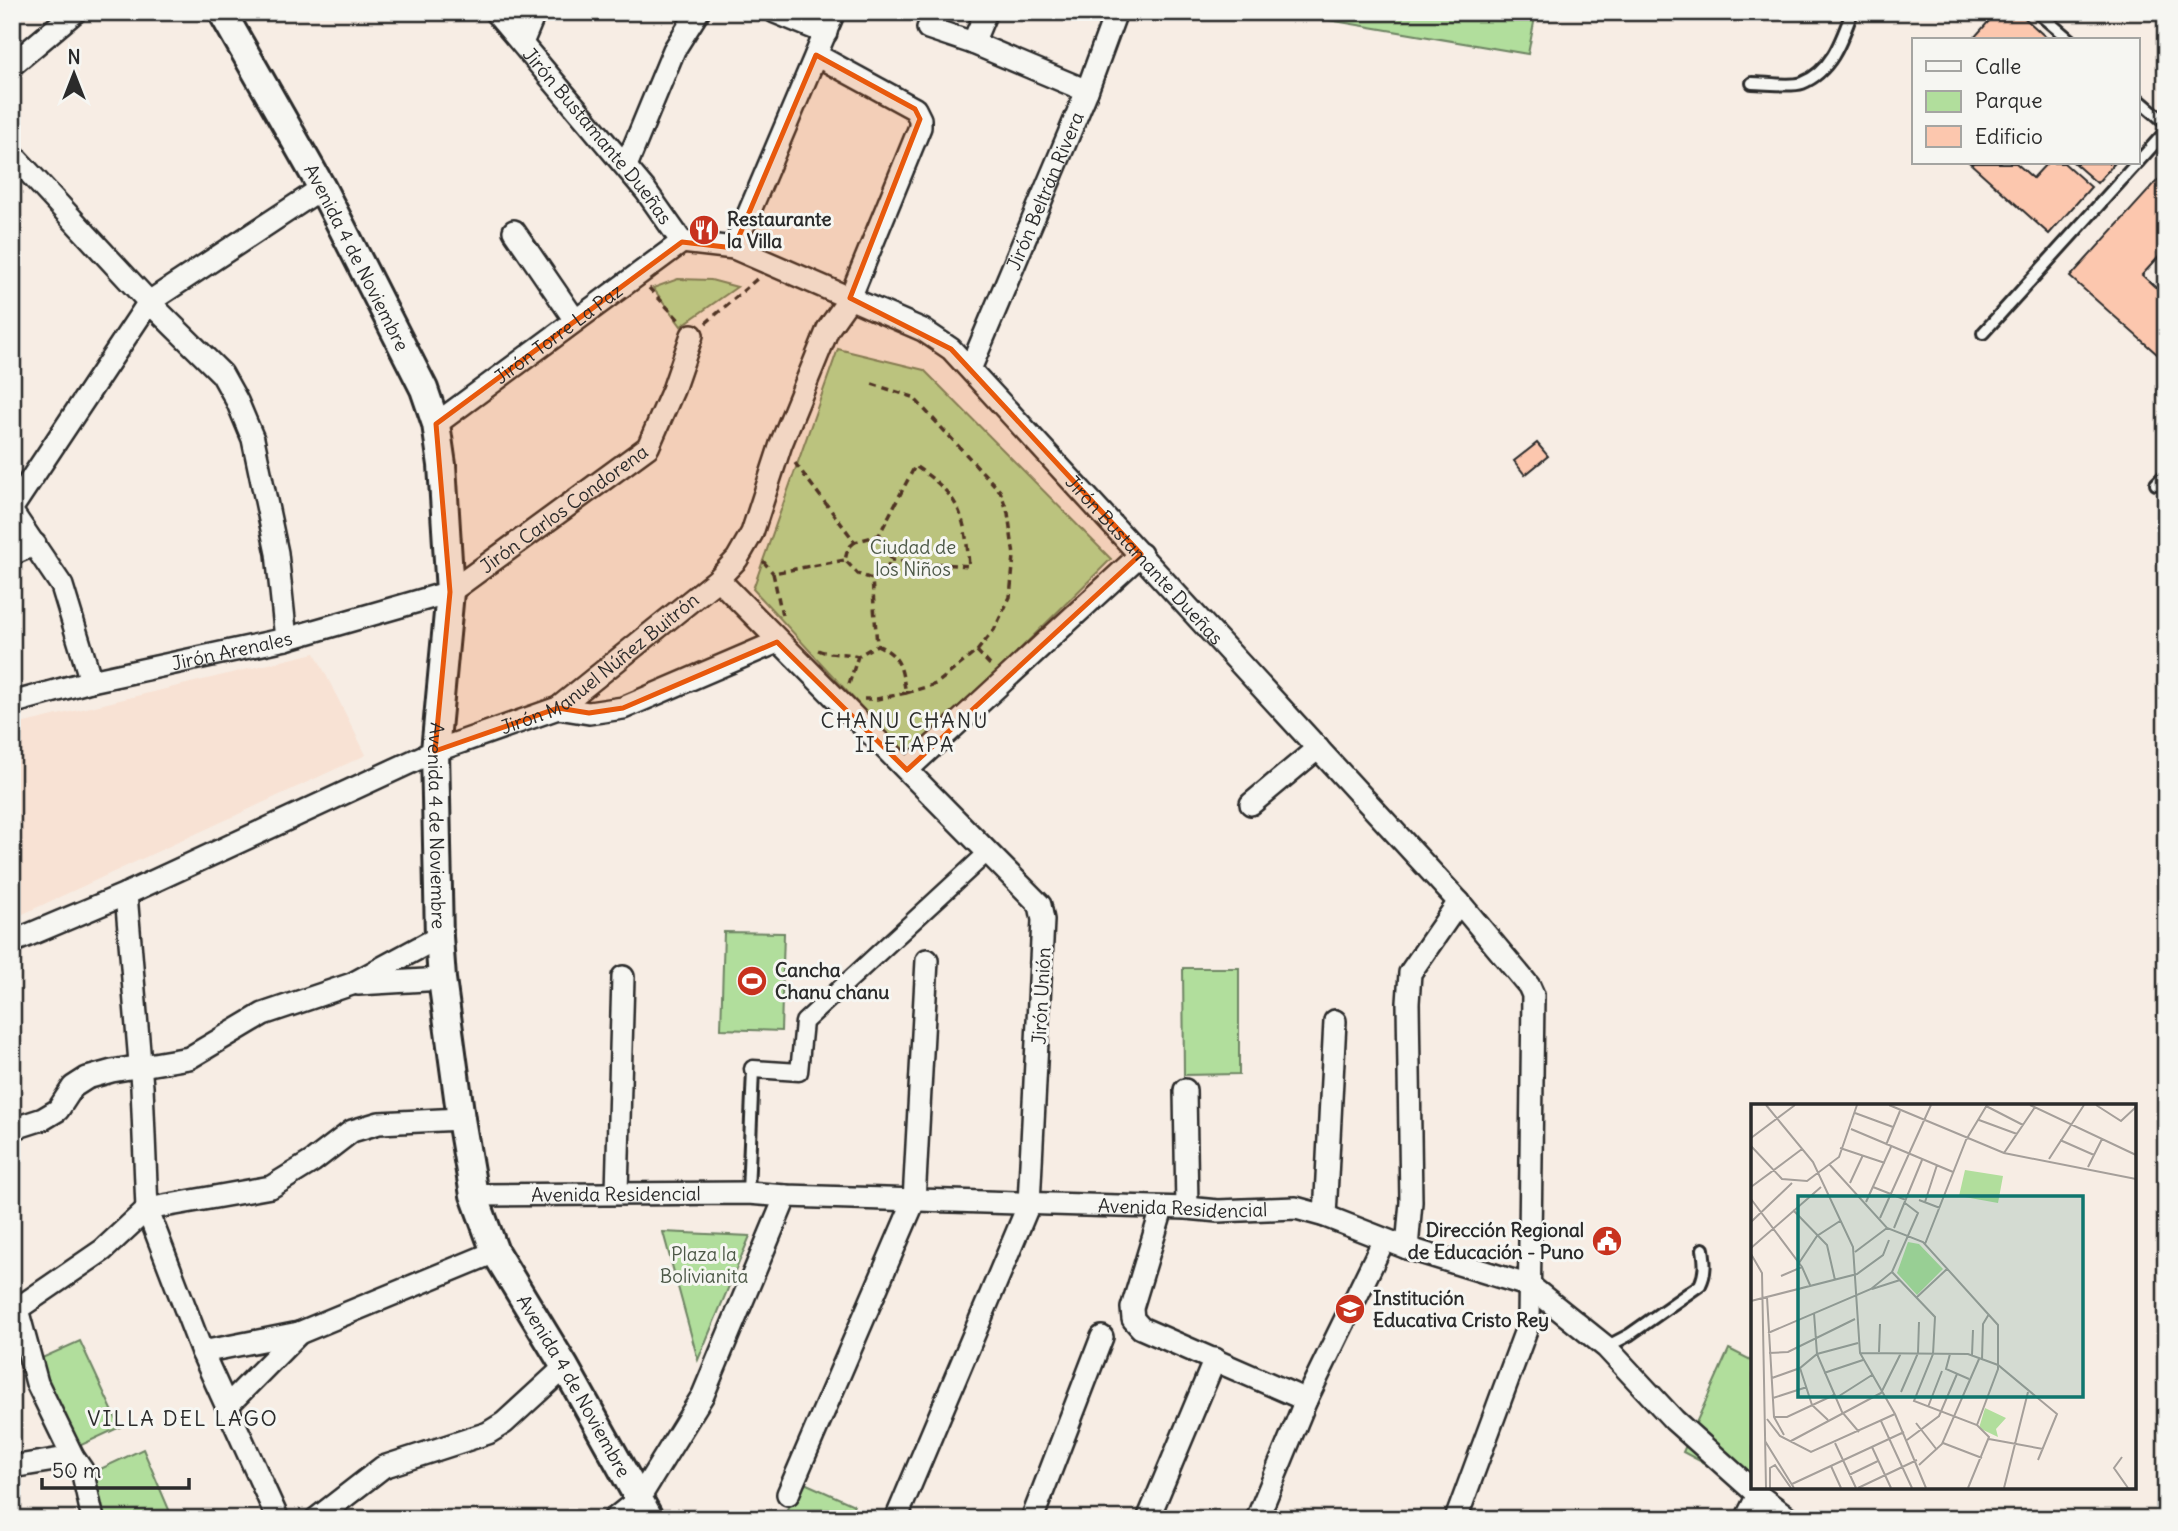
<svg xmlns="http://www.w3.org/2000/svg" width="2178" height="1531" font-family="Delius,sans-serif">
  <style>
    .built { fill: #f8e2d4 }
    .green { fill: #b1de9c; stroke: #6e8464; stroke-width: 2 }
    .building { fill: #fcc7ae; stroke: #2b2b2b; stroke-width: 2 }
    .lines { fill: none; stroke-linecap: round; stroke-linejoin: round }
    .service-casing { stroke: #2b2b2b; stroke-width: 16 }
    .pedestrian-casing { stroke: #2b2b2b; stroke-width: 21 }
    .minor-casing { stroke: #2b2b2b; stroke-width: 26 }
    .tertiary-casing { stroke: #2b2b2b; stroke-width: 32 }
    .path { stroke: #2b2b2b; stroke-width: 3.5; stroke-dasharray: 7 5; stroke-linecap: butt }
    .service { stroke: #f6f6f2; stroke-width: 10 }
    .pedestrian { stroke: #f6f6f2; stroke-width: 16 }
    .minor { stroke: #f6f6f2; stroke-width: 21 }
    .tertiary { stroke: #f6f6f2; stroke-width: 26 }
    .marked { fill: #e8590c; fill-opacity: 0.2; stroke: #e8590c; stroke-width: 5; stroke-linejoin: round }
    .labels { text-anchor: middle; stroke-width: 6; stroke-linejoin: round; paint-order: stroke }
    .street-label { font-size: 19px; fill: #2b2b2b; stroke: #f6f6f2 }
    .poi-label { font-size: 19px; font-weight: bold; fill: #2b2b2b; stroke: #f6f6f2; text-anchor: start }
    .park-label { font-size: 19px; fill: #4c5847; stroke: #f6f6f2 }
    .neighbourhood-label { font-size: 21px; letter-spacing: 2px; fill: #2b2b2b; stroke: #f6f6f2 }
    .inset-road { fill: none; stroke: #a59f9a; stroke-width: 2 }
    .view { fill: #0f766e; fill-opacity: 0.15; stroke: #0f766e; stroke-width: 3.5 }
    .inset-edge { fill: none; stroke: #2b2b2b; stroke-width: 3.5 }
  </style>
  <rect width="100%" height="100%" fill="#f7ede4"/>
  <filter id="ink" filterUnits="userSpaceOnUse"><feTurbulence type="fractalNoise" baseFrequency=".0143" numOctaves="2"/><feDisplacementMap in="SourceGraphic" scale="14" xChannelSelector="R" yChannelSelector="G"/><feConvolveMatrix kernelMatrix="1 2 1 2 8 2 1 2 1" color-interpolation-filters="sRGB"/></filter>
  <g filter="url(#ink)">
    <path class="built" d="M315 653 366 755 12 919V726Z"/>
    <g class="green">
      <path d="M1282 12H1536L1528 54Z"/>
      <path d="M678 279 711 280 737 287 681 326 653 288Z"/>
      <path d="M838 349 924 370 1111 559 909 759 753 589Z"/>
      <path d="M724 932 784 933 781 1031 721 1029Z"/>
      <path d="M1183 968H1239V1074L1184 1075Z"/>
      <path d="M663 1232 750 1236 698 1360Z"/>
      <path d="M80 1341 120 1427 62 1454 24 1366Z"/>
      <path d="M1729 1349 1753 1361V1487L1755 1490 1683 1452Z"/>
      <path d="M143 1449 173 1519H93L79 1479Z"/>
      <path d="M800 1481 854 1505 848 1519 783 1518Z"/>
    </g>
    <g class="building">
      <path d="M1997 12H2018L2049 40H1972Z"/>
      <path d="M1970 163H2016L2033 178 2047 163H2064L2091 187 2049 234Z"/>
      <path d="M2074 163H2115L2097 183Z"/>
      <path d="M2166 171V249L2142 275 2166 297V362L2070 277Z"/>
      <path d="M1537 443 1548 456 1525 475 1514 461Z"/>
    </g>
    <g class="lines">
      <g class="service-casing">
        <g id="service">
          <path d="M2037 12 2070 40"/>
          <path d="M1752 83C1765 83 1791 87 1802 83 1832 71 1842 39 1852 12"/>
          <path d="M2138 99 2166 123"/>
          <path d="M2138 162 2166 131"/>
          <path d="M1983 333 2137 163"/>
          <path d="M2156 484 2166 474"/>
          <path d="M748 1193 753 1069"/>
          <path d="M1606 1347 1629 1335 1700 1285C1706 1273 1705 1262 1703 1249"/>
        </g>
      </g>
      <g class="pedestrian-casing">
        <path id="pedestrian" d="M753 1069 799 1072 804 1022 988 852"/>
      </g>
      <g class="minor-casing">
        <g id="minor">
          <path id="s1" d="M495 12 646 191 682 242 734 248 923 330 951 349 1459 902 1529 986 1533 995 1529 1322 1456 1519"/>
          <path d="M775 12 826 33"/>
          <path d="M928 28 973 43 1087 91"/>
          <path d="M522 43 535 12"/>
          <path d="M973 43 986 12"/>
          <path d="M12 65 75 12"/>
          <path d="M12 154 149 302 222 374 237 401 253 439 277 553 286 639"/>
          <path d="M626 166 674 50 698 12"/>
          <path d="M514 231 575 320"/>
          <path d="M734 248 834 12"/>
          <path id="s2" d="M971 367 1087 91 1116 12"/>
          <path id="s3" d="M436 424 682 242"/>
          <path d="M12 508 149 302 322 188"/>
          <path d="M12 512 62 586 91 681"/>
          <path d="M12 554 35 544"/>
          <path d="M718 579 1040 905 1043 920 1029 1204 896 1519"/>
          <path id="s4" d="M12 703 91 681 286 639 450 592 648 447 673 390 692 335"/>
          <path d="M558 708 589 713 623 708 777 642"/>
          <path d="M907 770 1141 554"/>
          <path d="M1251 804 1318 748"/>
          <path d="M126 894 142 1087 147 1209 202 1352 278 1519"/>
          <path id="s5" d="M12 942 126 894 435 751 558 708 718 579 737 559 752 533 781 444 828 329 850 298 920 127V119L915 109 816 55"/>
          <path d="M358 984 442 979"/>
          <path d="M1185 1090 1187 1208"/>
          <path d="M12 1129 43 1119 58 1110 73 1087 87 1078 112 1071 189 1058 263 1014 352 984 439 937"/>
          <path d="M617 1192 623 977"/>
          <path id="s6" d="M474 1195 748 1193 786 1196 1187 1208 1218 1211 1296 1208 1325 1216 1407 1248 1530 1286 1606 1347 1674 1420 1758 1495 1790 1519"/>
          <path d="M1162 1209 1132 1308 1133 1319 1141 1328 1306 1400"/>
          <path d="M1325 1216 1335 1021"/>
          <path d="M1407 1248 1411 1202 1408 1003 1410 973 1459 902"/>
          <path d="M17 1309 37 1383 73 1457 82 1470 93 1519"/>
          <path d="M12 1310 17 1309 103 1250 147 1209 271 1187 313 1161 352 1131 379 1123 461 1119"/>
          <path d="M202 1352 299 1333 495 1252"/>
          <path d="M227 1406 299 1333"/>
          <path d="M12 1467 73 1457"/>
          <path d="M788 1494 914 1201 927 960"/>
          <path d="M316 1519 383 1467 488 1433 504 1423 565 1367"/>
          <path d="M614 1519 638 1500 703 1395 786 1196"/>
          <path d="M1032 1519 1102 1337"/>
          <path d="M1148 1519 1215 1359"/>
          <path d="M1257 1519 1306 1400 1384 1240"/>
          <path d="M1746 1519 1758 1495"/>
        </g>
      </g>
      <g class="tertiary-casing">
        <g id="tertiary">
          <path id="s7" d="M222 12 322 188 424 389 436 424 442 465 450 592 435 751 439 937 442 979 461 1119 474 1195 495 1252 565 1367 650 1519"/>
        </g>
      </g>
      <g class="path">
        <path d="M649 288 680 321"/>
        <path d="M706 323 758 278"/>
        <path d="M872 384 913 397 1000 491 1008 513 1014 556 1010 597 994 630 977 651 936 684 906 693C901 669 902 656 877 645L872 579"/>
        <path d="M795 463 855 542 879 535 915 466C960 496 965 514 969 566L891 560"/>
        <path d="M855 542 848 548 845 560 858 574 872 579 886 570 891 560 887 544 879 535"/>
        <path d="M763 561 773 573"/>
        <path d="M782 615 773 573 845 560"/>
        <path d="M818 650C832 656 844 652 858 656L877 645"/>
        <path d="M977 651 992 667"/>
        <path d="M849 684 858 656"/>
        <path d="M864 699H877L906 693"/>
      </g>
      <use href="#service" class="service"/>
      <use href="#pedestrian" class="pedestrian"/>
      <use href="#minor" class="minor"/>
      <use href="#tertiary" class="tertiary"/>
    </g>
  </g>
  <path class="marked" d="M816 55 915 109 920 119 850 298 951 349 1141 554 907 770 777 642 623 708 589 713 558 708 435 751 450 592 436 424 682 242 734 248Z"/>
  <defs>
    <g id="restaurant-disc" transform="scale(1.575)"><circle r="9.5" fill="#c8321e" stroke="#f6f6f2"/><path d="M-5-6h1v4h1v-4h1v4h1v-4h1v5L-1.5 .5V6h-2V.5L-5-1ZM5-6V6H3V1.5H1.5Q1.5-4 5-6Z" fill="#fff"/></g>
    <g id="stadium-disc" transform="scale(1.575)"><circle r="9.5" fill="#c8321e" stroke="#f6f6f2"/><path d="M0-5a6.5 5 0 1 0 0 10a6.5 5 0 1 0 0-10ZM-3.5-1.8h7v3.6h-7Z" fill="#fff"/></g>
    <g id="civic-disc" transform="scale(1.575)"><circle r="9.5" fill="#c8321e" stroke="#f6f6f2"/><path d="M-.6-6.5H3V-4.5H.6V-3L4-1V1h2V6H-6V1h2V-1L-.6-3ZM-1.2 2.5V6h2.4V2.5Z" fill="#fff"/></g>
    <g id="school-disc" transform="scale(1.575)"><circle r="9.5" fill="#c8321e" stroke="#f6f6f2"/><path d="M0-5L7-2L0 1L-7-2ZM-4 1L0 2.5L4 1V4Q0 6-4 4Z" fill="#fff"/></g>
  </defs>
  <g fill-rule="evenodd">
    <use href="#restaurant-disc" x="704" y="230"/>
    <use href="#stadium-disc" x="752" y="981"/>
    <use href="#civic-disc" x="1607" y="1241"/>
    <use href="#school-disc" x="1350" y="1309"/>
  </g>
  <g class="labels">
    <g class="street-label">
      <text dy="7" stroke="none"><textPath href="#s1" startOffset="161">Jirón Bustamante Dueñas</textPath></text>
      <text dy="7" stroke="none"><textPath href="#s2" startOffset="191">Jirón Beltrán Rivera</textPath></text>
      <text dy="7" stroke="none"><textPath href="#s7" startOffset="280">Avenida 4 de Noviembre</textPath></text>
      <text dy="7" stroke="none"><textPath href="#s3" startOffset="152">Jirón Torre La Paz</textPath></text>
      <text dy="7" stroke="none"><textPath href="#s4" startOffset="593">Jirón Carlos Condorena</textPath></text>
      <text dy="7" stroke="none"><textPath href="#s1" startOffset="875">Jirón Bustamante Dueñas</textPath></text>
      <text dy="7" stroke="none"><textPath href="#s4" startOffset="226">Jirón Arenales</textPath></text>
      <text dy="7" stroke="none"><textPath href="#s5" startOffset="653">Jirón Manuel Núñez Buitrón</textPath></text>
      <text dy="7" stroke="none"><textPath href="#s7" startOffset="868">Avenida 4 de Noviembre</textPath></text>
      <text transform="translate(1041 996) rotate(-87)" y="7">Jirón Unión</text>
      <text dy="7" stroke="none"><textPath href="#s6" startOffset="142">Avenida Residencial</textPath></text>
      <text dy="7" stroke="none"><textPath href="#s6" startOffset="709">Avenida Residencial</textPath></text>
      <text dy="7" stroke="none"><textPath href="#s7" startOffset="1456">Avenida 4 de Noviembre</textPath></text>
    </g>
    <g class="poi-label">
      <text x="727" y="226">Restaurante<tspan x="727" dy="22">la Villa</tspan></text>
      <text x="775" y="977">Cancha<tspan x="775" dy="22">Chanu chanu</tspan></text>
      <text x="1584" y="1237" text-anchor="end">Dirección Regional<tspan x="1584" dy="22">de Educación - Puno</tspan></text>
      <text x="1373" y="1305">Institución<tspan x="1373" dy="22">Educativa Cristo Rey</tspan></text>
    </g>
    <g class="park-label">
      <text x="913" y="554">Ciudad de<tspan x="913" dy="22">los Niños</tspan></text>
      <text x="704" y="1261">Plaza la<tspan x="704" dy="22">Bolivianita</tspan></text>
    </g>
    <g class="neighbourhood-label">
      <text x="905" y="728">CHANU CHANU<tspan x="905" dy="24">II ETAPA</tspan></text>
      <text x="183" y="1426">VILLA DEL LAGO</text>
    </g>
  </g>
  <g transform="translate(1751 1104)">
    <rect width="385" height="385" fill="#f7ede4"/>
    <path d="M214 66 252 72 247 99 208 92ZM157 138 168 140 192 165 166 191 146 169ZM234 304 255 314 245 325 247 333 228 324Z" fill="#b1de9c"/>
    <path class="inset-road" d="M15 1 62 58 102 143 109 249 144 310 175 384M138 1 253 49 385 75M279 1 385 51M345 1 370 17 385 3M235 2 272 21M104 9 142 23M228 16 266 30M100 25 202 68M0 34 44 1M309 36 343 51M135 41 149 7M0 42 31 75 56 77 88 53 106 1M89 44 134 59M253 49 284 3M298 55 333 1M78 60 136 124 172 138 247 221V265L226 321M337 63 351 35M99 79 112 51M0 83 51 45M122 83 155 96M0 95 51 163 59 181M168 96 189 104M115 98 140 43M174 98 186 61M42 106 76 141 84 176M129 114 180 1M0 118 41 79M143 124 171 56M174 140 215 36 236 1M0 144 70 83M104 148 136 124M0 150 11 169 15 384M48 159 66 132 89 117M141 168 184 213 182 250 163 297 226 321 238 333 217 384M30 172 51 163M121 185 149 176M16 193 23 313 33 331M166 193 196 165M0 197 106 170 132 151 138 136M63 209 66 250 91 308 108 328M17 229 120 185 141 168 167 109 154 99M128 248 129 220M18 249 37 248 104 215M109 249 217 250 247 261 306 310 287 356M199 250 195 265 218 275M221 251 222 226M231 256 232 220 238 210M49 264 61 301 77 316M73 269 112 256M21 274 49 264 66 250 107 239M150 288 167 249 168 218M22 294 56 283M85 294 121 271M177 303 191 267M23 313H36L83 291M16 315 29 332 60 348 144 310M130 317 161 384M165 319 186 346M238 335 292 345M156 336 188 312 206 270M14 337 43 384M40 337 130 289 150 249M84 339 105 384M192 339 231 354M121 343 140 384M371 353 363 364 377 384M168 361 191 340 228 255M80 362 90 384M98 371 127 357M41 380 153 328M19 384V364L24 361 40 384M107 384 166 356M253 384 277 288"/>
    <path class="view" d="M47 92H332V293H47Z"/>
    <rect width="385" height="385" class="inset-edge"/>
  </g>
  <rect width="2178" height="1531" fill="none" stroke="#f6f6f2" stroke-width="42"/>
  <rect x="21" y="21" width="2136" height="1489" fill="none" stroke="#2b2b2b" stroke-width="2.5" filter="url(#ink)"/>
  <rect x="1912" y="38" width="228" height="126" fill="#f6f6f2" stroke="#a5a5a2" stroke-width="2"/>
  <rect x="1926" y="61" width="35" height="10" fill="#f6f6f2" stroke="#a5a5a2" stroke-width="2"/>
  <text x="1975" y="74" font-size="21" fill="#2b2b2b">Calle</text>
  <rect x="1926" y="91" width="35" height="21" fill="#b1de9c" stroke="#a5a5a2" stroke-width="2"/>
  <text x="1975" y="108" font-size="21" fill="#2b2b2b">Parque</text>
  <rect x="1926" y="126" width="35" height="21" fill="#fcc7ae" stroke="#a5a5a2" stroke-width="2"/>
  <text x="1975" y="144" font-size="21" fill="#2b2b2b">Edificio</text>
  <g transform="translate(74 74)" stroke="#f6f6f2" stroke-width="5" paint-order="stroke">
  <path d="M0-5L12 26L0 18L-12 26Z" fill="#2b2b2b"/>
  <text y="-10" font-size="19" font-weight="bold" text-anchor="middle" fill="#2b2b2b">N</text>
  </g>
  <path d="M42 1478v10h147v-10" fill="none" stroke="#2b2b2b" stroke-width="3.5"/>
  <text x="52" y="1478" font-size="21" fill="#2b2b2b" stroke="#f6f6f2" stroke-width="5" paint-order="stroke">50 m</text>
</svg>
